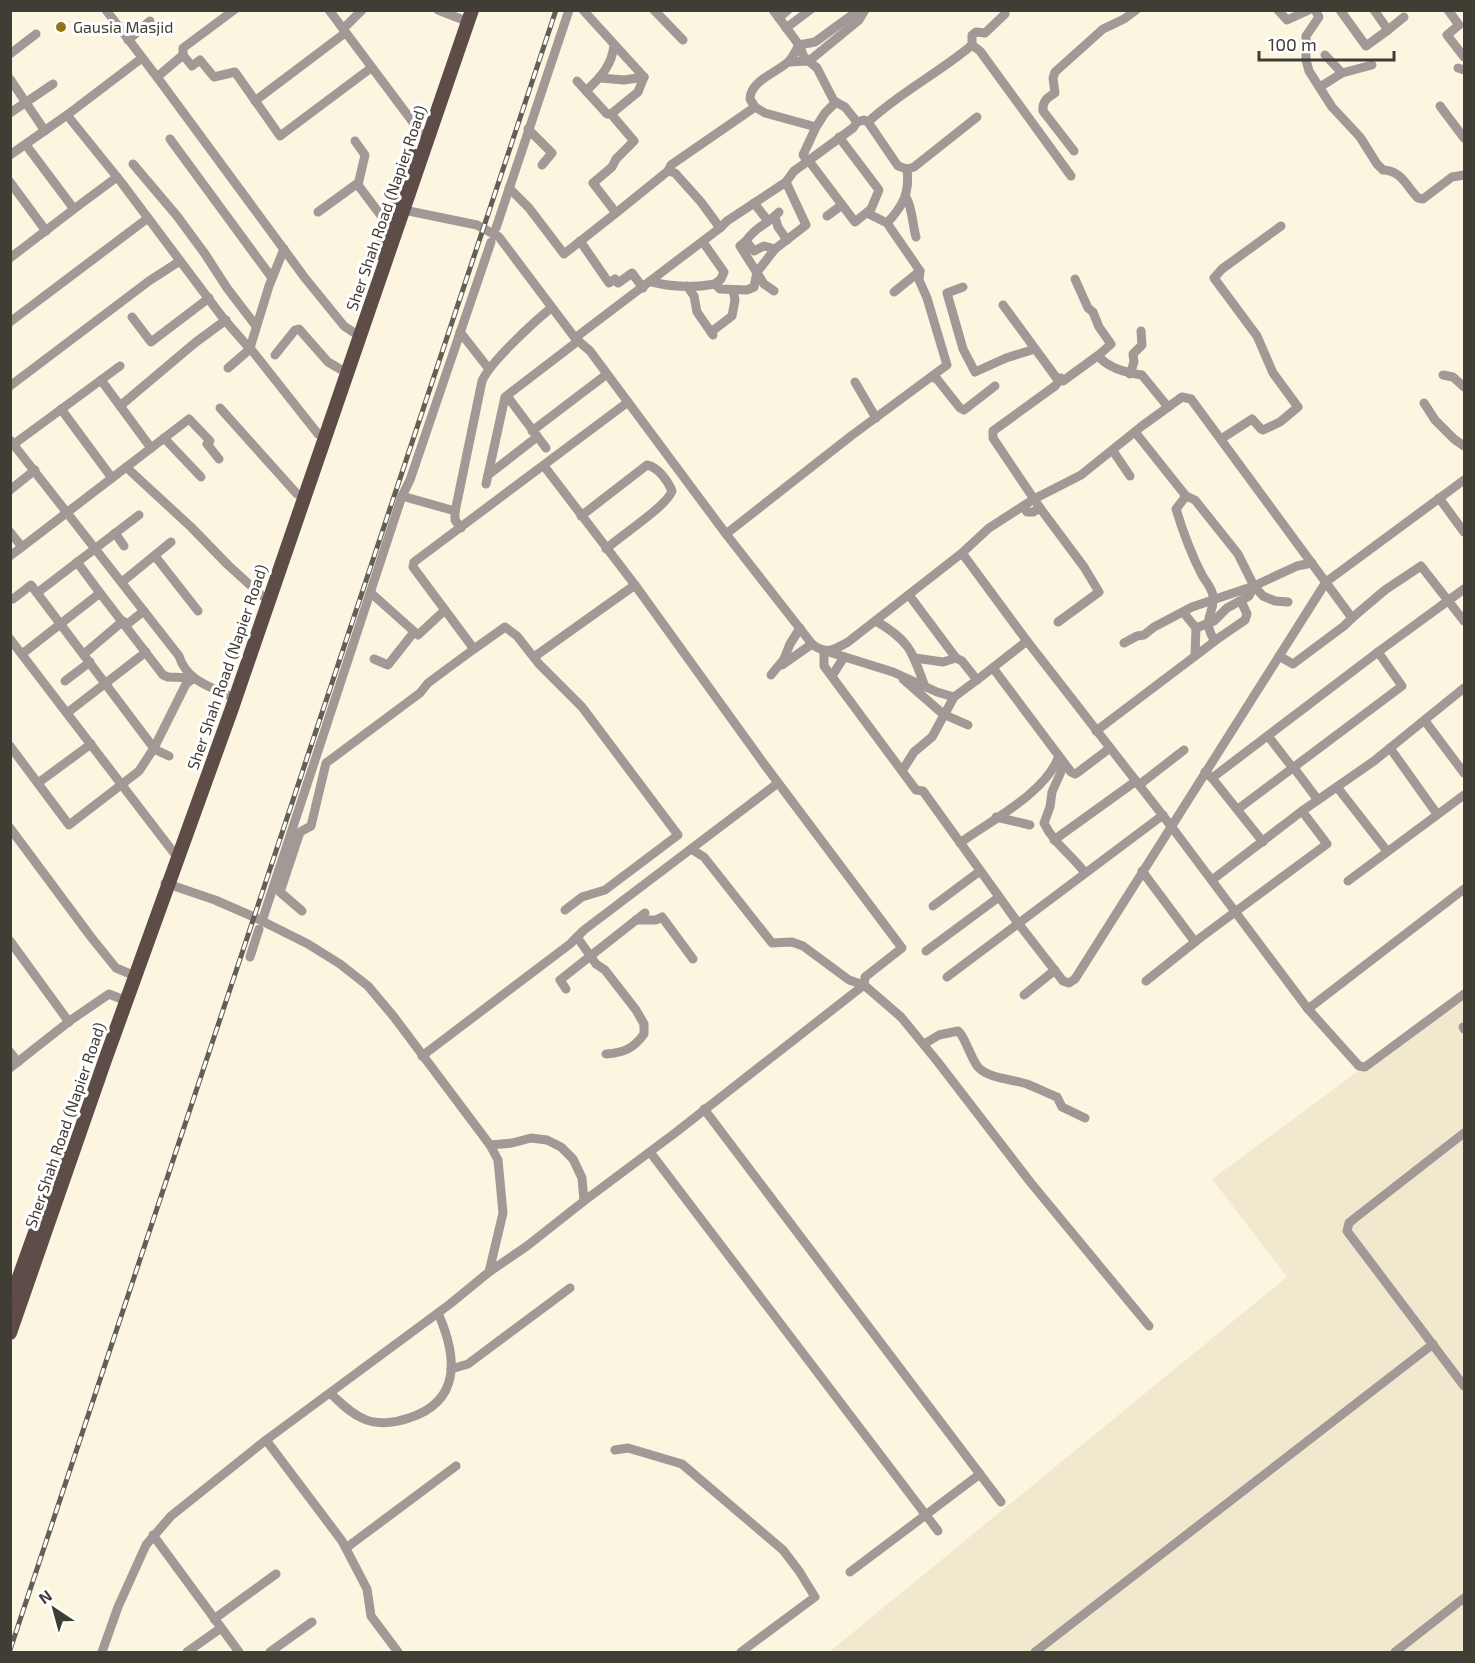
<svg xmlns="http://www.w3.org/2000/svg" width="1475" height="1663" font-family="'Exo 2',sans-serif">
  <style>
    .built { fill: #f1e9ce }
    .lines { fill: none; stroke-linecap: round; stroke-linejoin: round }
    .minor { stroke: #a29895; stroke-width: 9 }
    .primary { stroke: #5d4c47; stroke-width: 14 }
    .rail-casing { stroke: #626054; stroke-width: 5 }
    .rail { stroke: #fff; stroke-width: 3; stroke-dasharray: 9; stroke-linecap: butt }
    .poi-dot { fill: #927319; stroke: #fff; stroke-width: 2 }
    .labels { text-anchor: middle; stroke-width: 6; stroke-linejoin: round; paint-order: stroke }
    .poi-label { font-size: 16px; fill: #3f3d34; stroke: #fff; text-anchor: start }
    .street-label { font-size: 16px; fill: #3f3d34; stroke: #fff }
  </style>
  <rect width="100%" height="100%" fill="#fcf6e1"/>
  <path class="built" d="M1464 993V1652H829L1287 1277 1212 1179Z"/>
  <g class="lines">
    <g class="minor">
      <path d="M106 10 157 77 183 55 192 66 200 60 214 77 235 72 280 136 371 68"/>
      <path d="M329 10 421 133"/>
      <path d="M438 10 461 19"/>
      <path d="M583 10 644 77"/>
      <path d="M654 10 683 40"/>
      <path d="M773 10 779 18 788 10"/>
      <path d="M1278 10 1287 20 1309 10"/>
      <path d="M1315 10 1319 17 1306 36V60L1309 71 1332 107 1360 137 1377 164 1383 170C1401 170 1407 187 1418 198L1423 199 1452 177 1464 175"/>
      <path d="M1340 10 1366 46 1388 30 1374 10"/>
      <path d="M1448 10 1459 25 1447 35 1464 57"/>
      <path d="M779 18 799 45 804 57 817 68 834 101 845 107 857 122 864 120 868 122 898 166 907 169 914 167 977 117"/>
      <path d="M786 28 810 10"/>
      <path d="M343 29 362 10"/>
      <path d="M1388 30 1404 17"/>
      <path d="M128 40 150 21"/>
      <path d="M972 45 980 51 1071 176"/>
      <path d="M10 54 36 34"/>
      <path d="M183 55V48L234 10"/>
      <path d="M1325 55 1342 73"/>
      <path d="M142 58 67 115 121 182 223 318 250 349 228 368"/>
      <path d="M789 62 809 61 859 20 865 10"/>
      <path d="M1458 68 1464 70"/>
      <path d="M157 77 305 278 344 326 353 332"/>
      <path d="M600 78 624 80 644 77"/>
      <path d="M10 79 45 131"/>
      <path d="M577 81 607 114H611L638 92 644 77"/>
      <path d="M1320 87 1342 73 1372 65"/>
      <path d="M586 91C601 77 612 65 614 45"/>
      <path d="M255 101 345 33"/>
      <path d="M1440 106 1464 138"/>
      <path d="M755 107 765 113 816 127 825 113 836 102"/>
      <path d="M10 113 53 84"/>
      <path d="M868 122C900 92 939 73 972 45V35L976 32 985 33 1005 14V10"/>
      <path d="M816 127 803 155 808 161 853 128 857 122"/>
      <path d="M528 129 552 153 542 165"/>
      <path d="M170 139 272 278"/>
      <path d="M355 141 365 155 358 185 388 225"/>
      <path d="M26 145 74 209 117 177"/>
      <path d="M1074 151 1043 111C1042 101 1047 98 1055 93L1053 78 1055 72 1103 29 1124 19 1136 10"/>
      <path d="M10 155 67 115"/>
      <path d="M809 161 855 222 871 209 879 190 839 137"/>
      <path d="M133 164 177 216 205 254 227 288 256 326"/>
      <path d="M668 171 671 165 755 107 750 99C750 81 776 73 788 62 793 58 795 51 799 45L815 42 859 10"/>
      <path d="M10 182 46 231"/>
      <path d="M509 188 529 208 564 254 616 213"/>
      <path d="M906 197C913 210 912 223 916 237"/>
      <path d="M754 203 768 221"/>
      <path d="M399 209 477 225 499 237 575 338 590 351 726 534 812 644C826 655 834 650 848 642L962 553 989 528 1034 499 1081 475 1142 426 1182 397 1191 399 1352 618 1385 590 1421 566 1464 621"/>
      <path d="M318 212 358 183"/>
      <path d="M827 216 842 205"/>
      <path d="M775 217 778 227 787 240"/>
      <path d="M887 223C903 206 910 193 907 169"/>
      <path d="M496 228 569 10"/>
      <path d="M720 228 727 221 786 182"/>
      <path d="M580 241 609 283 615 279 618 283 632 273 643 288"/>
      <path d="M746 241C755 227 769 223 779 212"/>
      <path d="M703 242 724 272 721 279 715 284 720 289 747 290 754 287 757 272 775 249"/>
      <path d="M284 249 269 286 250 348 318 434"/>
      <path d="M10 258 74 209"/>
      <path d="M1075 279 1088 308 1093 312 1099 327 1111 344 1100 354V358C1110 368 1127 373 1142 375L1168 407"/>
      <path d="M652 282C673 287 694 288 715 284"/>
      <path d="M687 286 694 296 697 312 713 335"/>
      <path d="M963 287 947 293 963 349 975 372 1006 358 1035 349"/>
      <path d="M774 291 764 284 740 246 746 241 754 251 764 246 775 249 806 225 786 182 794 171 808 161"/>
      <path d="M894 292 920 271"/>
      <path d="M1003 305 1058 380"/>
      <path d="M132 317 151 342 209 298"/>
      <path d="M10 322 148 218"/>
      <path d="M460 332 489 369"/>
      <path d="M711 332 732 316 735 300 733 290"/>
      <path d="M575 338 720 228 701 202 675 173 668 171 616 213 593 183 612 167 616 159 634 141 611 114"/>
      <path d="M275 355 295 330 299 329 328 362 340 369"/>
      <path d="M1130 374 1134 362 1133 354 1142 345 1141 331"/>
      <path d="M1443 375 1453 377 1464 387"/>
      <path d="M931 377 937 379 960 408 964 410 995 386"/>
      <path d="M101 380 151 448"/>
      <path d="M855 382 876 418"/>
      <path d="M10 386 149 281 180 261"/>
      <path d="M507 396 546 448"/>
      <path d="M1424 403 1435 420 1454 439 1464 446"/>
      <path d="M120 406 196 342 226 320"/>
      <path d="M220 408 297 494"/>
      <path d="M61 409 112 478"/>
      <path d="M532 431 607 374"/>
      <path d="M1135 432 1186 496 1195 500 1238 554 1254 586 1263 596 1275 601 1288 602"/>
      <path d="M164 438 201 477"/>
      <path d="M1221 439 1252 419 1261 429 1263 430 1280 422 1298 407 1273 373 1257 336 1214 278 1222 269 1281 226"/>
      <path d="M10 440 179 656C186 679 207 686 228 695"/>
      <path d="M14 444 120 366"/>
      <path d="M1113 451 1130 476"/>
      <path d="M544 466 635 585 767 768 902 948 865 977 864 985 675 1133 584 1201"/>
      <path d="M126 467 191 527 228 565 262 596"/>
      <path d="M488 475 537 437"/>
      <path d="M486 484 505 397 578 341"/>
      <path d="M10 490 35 470"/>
      <path d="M402 496 455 511"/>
      <path d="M1439 498 1464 532"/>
      <path d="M1023 506 1027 512H1033L1040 508"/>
      <path d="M581 516 647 465C658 467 668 481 672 491 666 507 621 535 606 549"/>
      <path d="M461 528 455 520V512L482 381C490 362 534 322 551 308"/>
      <path d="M10 532 22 547 189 419 210 441 207 444 219 459"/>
      <path d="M115 533 124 546"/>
      <path d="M726 534 851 436 947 365 927 298 919 280 920 271 887 223 867 213"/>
      <path d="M962 553 1027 641 1171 826 1308 1009 1359 1066 1365 1067 1464 994"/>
      <path d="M10 556 22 547"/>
      <path d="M155 556 198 611"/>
      <path d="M122 582 171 542"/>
      <path d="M37 593 153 747 156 750 169 756"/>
      <path d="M100 593 163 675 168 677 194 678"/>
      <path d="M371 593 418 635 445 610"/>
      <path d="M13 599 31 585 37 593 139 515"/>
      <path d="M1183 612 1196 628 1195 656"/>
      <path d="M876 621C910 641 912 651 925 687"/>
      <path d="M1058 622 1099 592 1084 567 1040 508 993 438V431L1055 386 1061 378 1063 381 1100 354"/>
      <path d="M126 625 144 611"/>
      <path d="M1196 628 1214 621 1227 608 1249 596 1254 586"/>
      <path d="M10 639 174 853"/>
      <path d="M1213 642 1245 620 1247 614 1241 601"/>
      <path d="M1124 643 1137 636 1144 635 1154 627 1192 607 1254 586 1297 566 1312 563"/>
      <path d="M824 651V666L916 790 923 791 1018 923 1063 981 1069 983 1075 979 1326 582 1464 480"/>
      <path d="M829 652 893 672 937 692 954 697"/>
      <path d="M22 654 100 593 77 562"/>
      <path d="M84 654 123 621"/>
      <path d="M1279 656 1293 664 1344 626 1352 618"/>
      <path d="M534 657 635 585"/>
      <path d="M915 658 943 662 956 658"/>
      <path d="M374 659 388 665 414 632"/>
      <path d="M782 665 812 644"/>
      <path d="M993 668 1071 772 1075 774 1077 773 1110 748"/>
      <path d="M771 675 784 659 790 644 800 628"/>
      <path d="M832 676 844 657"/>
      <path d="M903 679 943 714 968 725"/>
      <path d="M977 680 1027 641"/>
      <path d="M65 681 90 662"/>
      <path d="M67 713 146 652"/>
      <path d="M1425 721 1464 773"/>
      <path d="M1096 731 1215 641C1200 618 1215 616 1213 596 1212 588 1206 582 1202 575 1191 554 1183 532 1176 509L1186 496"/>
      <path d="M1268 736 1292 767"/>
      <path d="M10 746 69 825 139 771 154 748 186 684 194 678"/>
      <path d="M1390 748 1437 814"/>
      <path d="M1064 765 1052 792 1050 807 1044 823C1054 844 1072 855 1085 873"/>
      <path d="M1294 768 1318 800"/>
      <path d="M902 771 914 752 932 737 954 697 977 680 962 661 956 658 909 595"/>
      <path d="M1205 772 1212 778 1378 652 1464 589"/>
      <path d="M1212 778 1263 842"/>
      <path d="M38 783 91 744"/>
      <path d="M1139 785 1184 750"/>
      <path d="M1337 787 1387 851"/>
      <path d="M1238 809 1402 686 1378 652"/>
      <path d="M996 817 1030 825"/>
      <path d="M10 828 91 937 116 968 128 973"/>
      <path d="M1054 840 1136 781"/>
      <path d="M960 843C990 821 1045 793 1058 758"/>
      <path d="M691 849 704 857 772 943 792 942 803 946 849 980 864 985 901 1017 937 1061 1031 1183 1149 1326"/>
      <path d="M1142 871 1195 942"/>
      <path d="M1212 880 1302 811"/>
      <path d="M1348 881 1464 795"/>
      <path d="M933 906 980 871"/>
      <path d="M565 910 582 897 605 890 678 835 582 707 539 664 517 636 505 627 474 649 413 567 414 562 628 402"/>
      <path d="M302 911 280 892 300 832 311 826 326 763 420 693 428 683 474 649"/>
      <path d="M263 918 402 496 410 480 491 242"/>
      <path d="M636 920H656L662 917 693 959"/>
      <path d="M577 937 596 964 605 970 636 1010 644 1024V1034C634 1048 624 1053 606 1054"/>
      <path d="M10 941 69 1022"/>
      <path d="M926 951 999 897"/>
      <path d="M250 957 259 929"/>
      <path d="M947 977 1163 815"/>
      <path d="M1146 981 1200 938 1327 844 1302 811 1374 761 1464 688"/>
      <path d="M566 989 560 980 645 913"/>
      <path d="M1024 995 1055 970"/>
      <path d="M1308 1009 1464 889"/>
      <path d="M1463 1027 1464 1029"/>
      <path d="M924 1044 939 1035 958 1031C965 1036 970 1057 978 1067 989 1079 1012 1079 1027 1084 1037 1088 1047 1093 1057 1097L1062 1107 1085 1118"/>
      <path d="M10 1052 18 1062"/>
      <path d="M422 1056 570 944 584 930 778 783"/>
      <path d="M10 1068 71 1020 109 994 119 998"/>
      <path d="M704 1109 1001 1502"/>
      <path d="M1464 1133 1355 1218 1349 1223 1347 1231 1464 1386"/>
      <path d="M650 1152 938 1531"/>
      <path d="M489 1272 527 1246 584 1201 582 1178 573 1159 561 1147 547 1140 531 1138 512 1143 490 1145"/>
      <path d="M451 1369 468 1364 570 1288"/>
      <path d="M331 1394C341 1403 351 1414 364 1419 377 1425 395 1423 409 1418 462 1401 457 1356 438 1313"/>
      <path d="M266 1440 342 1541 367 1589 371 1616 398 1652"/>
      <path d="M615 1450 628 1448 682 1464 783 1550 799 1571 815 1597 741 1652"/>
      <path d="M153 1535 239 1652"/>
      <path d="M346 1548 456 1466"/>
      <path d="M850 1572 980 1474"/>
      <path d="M214 1619 276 1574"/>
      <path d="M102 1652 118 1607 146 1545 171 1516 266 1440 450 1304 489 1272 503 1213 498 1160 490 1145 394 1017 368 986 340 964 308 944 254 917 215 900 165 883"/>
      <path d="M187 1652 221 1628"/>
      <path d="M270 1652 312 1622"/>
      <path d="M1035 1652 1433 1344"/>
      <path d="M1395 1652 1464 1598"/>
    </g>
    <g class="primary">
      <path d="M379 253 413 155"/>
      <path d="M10 1302 62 1157"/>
      <path d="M10 1333 105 1060 231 711 472 10"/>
    </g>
    <g class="rail-casing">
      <path id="rail" d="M10 1650 556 10"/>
    </g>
    <use href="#rail" class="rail"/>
  </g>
  <circle class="poi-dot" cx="61" cy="27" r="6"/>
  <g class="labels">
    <g class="poi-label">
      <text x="73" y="33">Gausia Masjid</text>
    </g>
    <g class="street-label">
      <text transform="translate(386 208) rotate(-71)" y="6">Sher Shah Road (Napier Road)</text>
      <text transform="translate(227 667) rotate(-71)" y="6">Sher Shah Road (Napier Road)</text>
      <text transform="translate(65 1125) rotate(-71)" y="6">Sher Shah Road (Napier Road)</text>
    </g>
  </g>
  <rect width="1475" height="1663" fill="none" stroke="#3f3d34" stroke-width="24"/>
  <g transform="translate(54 1609) rotate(324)" stroke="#ffffff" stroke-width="4.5" paint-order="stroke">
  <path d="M0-4.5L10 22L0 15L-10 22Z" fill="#3f3d34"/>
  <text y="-9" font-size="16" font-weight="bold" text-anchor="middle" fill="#3f3d34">N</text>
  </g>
  <path d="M1259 51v9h135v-9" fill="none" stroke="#3f3d34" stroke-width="3"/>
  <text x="1268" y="51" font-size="18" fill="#3f3d34" stroke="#ffffff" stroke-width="4.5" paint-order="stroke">100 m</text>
</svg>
